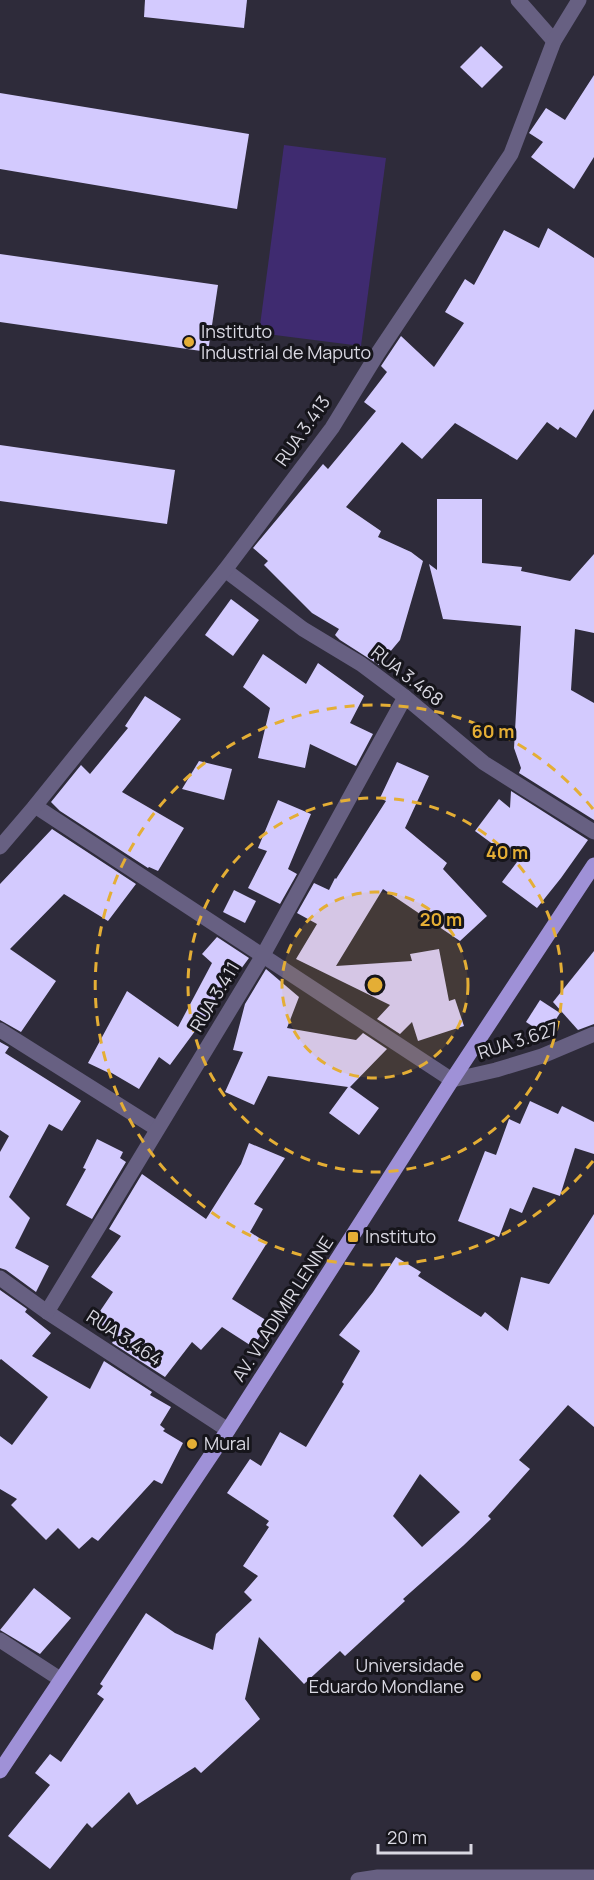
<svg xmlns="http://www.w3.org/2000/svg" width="594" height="1880" font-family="Manrope,sans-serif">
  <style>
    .green { fill: #3f2b70 }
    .building { fill: #d3cafe; fill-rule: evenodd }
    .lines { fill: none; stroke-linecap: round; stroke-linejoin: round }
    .minor { stroke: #676082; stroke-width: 15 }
    .major { stroke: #9f91d7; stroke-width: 15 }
    .ring { fill: none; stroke: #e4ae35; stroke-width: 3; stroke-dasharray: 10 8 }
    .poi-dot { fill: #e4ae35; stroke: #16151b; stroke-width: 2 }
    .labels { text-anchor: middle; stroke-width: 6; stroke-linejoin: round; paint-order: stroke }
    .poi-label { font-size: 18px; fill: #d9d8e2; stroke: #16151b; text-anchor: start }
    .street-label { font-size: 18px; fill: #d9d8e2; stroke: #16151b }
    .centre { fill: #e4ae35; stroke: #16151b; stroke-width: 3 }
    .ring-label { font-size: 18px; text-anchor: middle; font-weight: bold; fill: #e4ae35; stroke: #16151b; stroke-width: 6; stroke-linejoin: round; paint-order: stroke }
  </style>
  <rect width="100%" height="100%" fill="#2e2b3a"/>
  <path class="green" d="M284 145 386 158 361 346 259 333Z"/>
  <g class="building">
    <path d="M145 0H247L244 28 144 17Z"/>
    <path d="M481 46 503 67 482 88 460 67Z"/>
    <path d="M594 75V157L574 189 531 157 543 142 529 133 546 108 565 120Z"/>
    <path d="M0 93 249 134 237 209 0 169Z"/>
    <path d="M548 228 594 258V409L576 438 560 427 558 430 547 422 517 460 455 423 422 459 402 442 346 507 381 531 378 537 411 552 423 561 400 640 379 665 340 640 335 635 339 629 312 613 264 565 268 561 253 548 323 464 328 469 376 411 364 402 387 372 381 366 401 336 434 367 464 323 445 312 465 279 474 285 504 230 539 248Z"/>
    <path d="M0 254 218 285 208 352 0 322Z"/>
    <path d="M0 445 175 470 167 524 0 501Z"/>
    <path d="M437 499H482V563L522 567 521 571 570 581 594 554V633L575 629 571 690 594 703V820L519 773 521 768 514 748 521 626 443 619 429 564 437 570Z"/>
    <path d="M231 599 259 620 233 656 205 635Z"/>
    <path d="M263 654 306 684 318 663 364 696 350 723 373 734 356 766 310 744 305 768 258 758 270 708 243 687Z"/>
    <path d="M145 696 181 719 122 792 184 828 158 871 149 867 148 868 60 811 51 802 81 765 90 774 128 728 125 726Z"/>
    <path d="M199 761 232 769 224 800 182 789Z"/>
    <path d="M397 762 429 776 405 828 447 863 443 869 487 916 460 941 383 889 336 966 412 961 410 954 439 949 449 1001 455 999 464 1026 418 1041 412 1022 400 1034 377 1019 390 1005 296 959 317 924 297 913 314 883 329 890 335 878 336 879 386 801 380 798Z"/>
    <path d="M511 791 588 840 561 878 537 908 502 882 517 862 475 831 499 799 510 808Z"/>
    <path d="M278 800 311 814 288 869 297 874 280 904 248 888 267 851 258 848Z"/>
    <path d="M52 829 136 884 108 921 64 894 10 949 56 981 21 1032 0 1020V884Z"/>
    <path d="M234 890 256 901 245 923 223 912Z"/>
    <path d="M217 937 249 958 170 1065 159 1057 139 1089 110 1072 109 1073 88 1063 127 991 178 1027 212 963 202 954Z"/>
    <path d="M594 951V1024L578 1030 553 1002Z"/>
    <path d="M266 969 299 997 287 1028 356 1040 363 1033 387 1049 350 1087 379 1108 359 1135 329 1113 348 1087 268 1076 254 1105 225 1092 243 1052 233 1050 245 1004Z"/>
    <path d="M540 1000 560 1013 546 1035 526 1022Z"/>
    <path d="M0 1042 9 1047 5 1053 81 1101 62 1131 49 1124 9 1197 30 1218 15 1248 49 1266 36 1292 6 1270 0 1268V1152L9 1136 0 1130Z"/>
    <path d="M530 1101 558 1114 562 1106 594 1122V1154L575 1148 560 1196 533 1187 522 1213 510 1208 499 1237 458 1221 485 1151 496 1155 509 1119 520 1124Z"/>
    <path d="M97 1139 123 1152 120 1158 126 1162 92 1219 66 1205 86 1169 83 1168Z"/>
    <path d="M249 1143 285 1158 254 1204 263 1209 250 1232 267 1243 232 1299 269 1322 253 1347 222 1327 201 1350 192 1342 165 1377 112 1343 117 1335 94 1320 113 1292 91 1277 121 1236 109 1229 142 1174 206 1219 241 1164Z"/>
    <path d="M594 1214V1427L568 1405 519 1460 530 1469 488 1516 491 1519 464 1545 403 1599 405 1601 345 1656 340 1651 304 1684 259 1637 245 1699 260 1719 201 1773 195 1767 137 1805 129 1792 92 1828 87 1823 50 1869 8 1836 50 1785 35 1773 50 1754 61 1762 104 1699 97 1694 103 1686 100 1684 146 1613 175 1633 213 1650 216 1634 252 1600 244 1592 258 1576 243 1566 269 1527 266 1525 269 1521 227 1493 250 1459 261 1466 280 1432 306 1447 344 1384 342 1382 360 1351 339 1335 373 1292 396 1257 421 1272 418 1276 481 1317 485 1312 508 1331 521 1277 549 1284ZM420 1474 460 1512 422 1547 393 1516Z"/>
    <path d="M0 1290 27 1309 25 1312 51 1333 32 1356 90 1389 104 1361 152 1392 150 1395 171 1407 160 1425 165 1429 163 1431 183 1443 162 1484 154 1480 98 1541 92 1537 79 1549 58 1528 46 1540 11 1505 17 1499 0 1489V1436L12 1445 48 1397 1 1359 0 1360Z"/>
    <path d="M34 1588 71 1618 40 1654 0 1630Z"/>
  </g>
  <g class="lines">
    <g class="minor">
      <path d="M518 0 554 41"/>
      <path d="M225 570 303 629 361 664 405 697 484 763 594 832"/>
      <path d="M35 806 452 1080 496 1070 542 1056 594 1034"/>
      <path d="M0 847 35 806 225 570 332 428 378 353 511 154 554 41 579 0"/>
      <path d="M0 1030 157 1129"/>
      <path d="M0 1278 47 1312 228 1430"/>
      <path d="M47 1312 262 957 405 697"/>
      <path d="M0 1640 60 1679"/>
      <path d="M358 1880 378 1877H594"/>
    </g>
    <path class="major" d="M0 1771 228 1430 452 1080 594 865"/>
  </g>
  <circle cx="375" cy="985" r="93" fill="#e4ae35" fill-opacity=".12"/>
  <g class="ring">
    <circle cx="375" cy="985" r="93"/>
    <circle cx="375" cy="985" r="187"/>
    <path d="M593 1161A280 280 0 1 1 593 809"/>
  </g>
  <g class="poi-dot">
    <circle cx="189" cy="342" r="6"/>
    <rect x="347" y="1231" width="12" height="12" rx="3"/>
    <circle cx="192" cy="1444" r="6"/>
    <circle cx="476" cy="1676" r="6"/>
  </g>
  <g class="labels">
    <g class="poi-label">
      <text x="201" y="338">Instituto<tspan x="201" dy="21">Industrial de Maputo</tspan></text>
      <text x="365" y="1243">Instituto</text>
      <text x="204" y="1450">Mural</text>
      <text x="464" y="1672" text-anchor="end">Universidade<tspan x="464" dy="21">Eduardo Mondlane</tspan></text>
    </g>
    <g class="street-label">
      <text transform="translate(303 431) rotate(-55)" y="6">RUA 3.413</text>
      <text transform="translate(407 676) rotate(38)" y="6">RUA 3.468</text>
      <text transform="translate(215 997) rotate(-59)" y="6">RUA 3.411</text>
      <text transform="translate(518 1041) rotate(-18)" y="6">RUA 3.627</text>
      <text transform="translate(283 1309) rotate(-57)" y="6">AV. VLADIMIR LENINE</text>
      <text transform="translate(124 1338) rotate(33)" y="6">RUA 3.464</text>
    </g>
  </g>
  <circle cx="375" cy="985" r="9" class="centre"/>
  <g class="ring-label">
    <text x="493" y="738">60 m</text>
    <text x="507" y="859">40 m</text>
    <text x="441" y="926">20 m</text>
  </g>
  <path d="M378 1844v9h93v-9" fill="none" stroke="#d9d8e2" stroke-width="3"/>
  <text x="387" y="1844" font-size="18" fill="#d9d8e2" stroke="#16151b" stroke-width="4.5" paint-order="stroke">20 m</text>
</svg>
